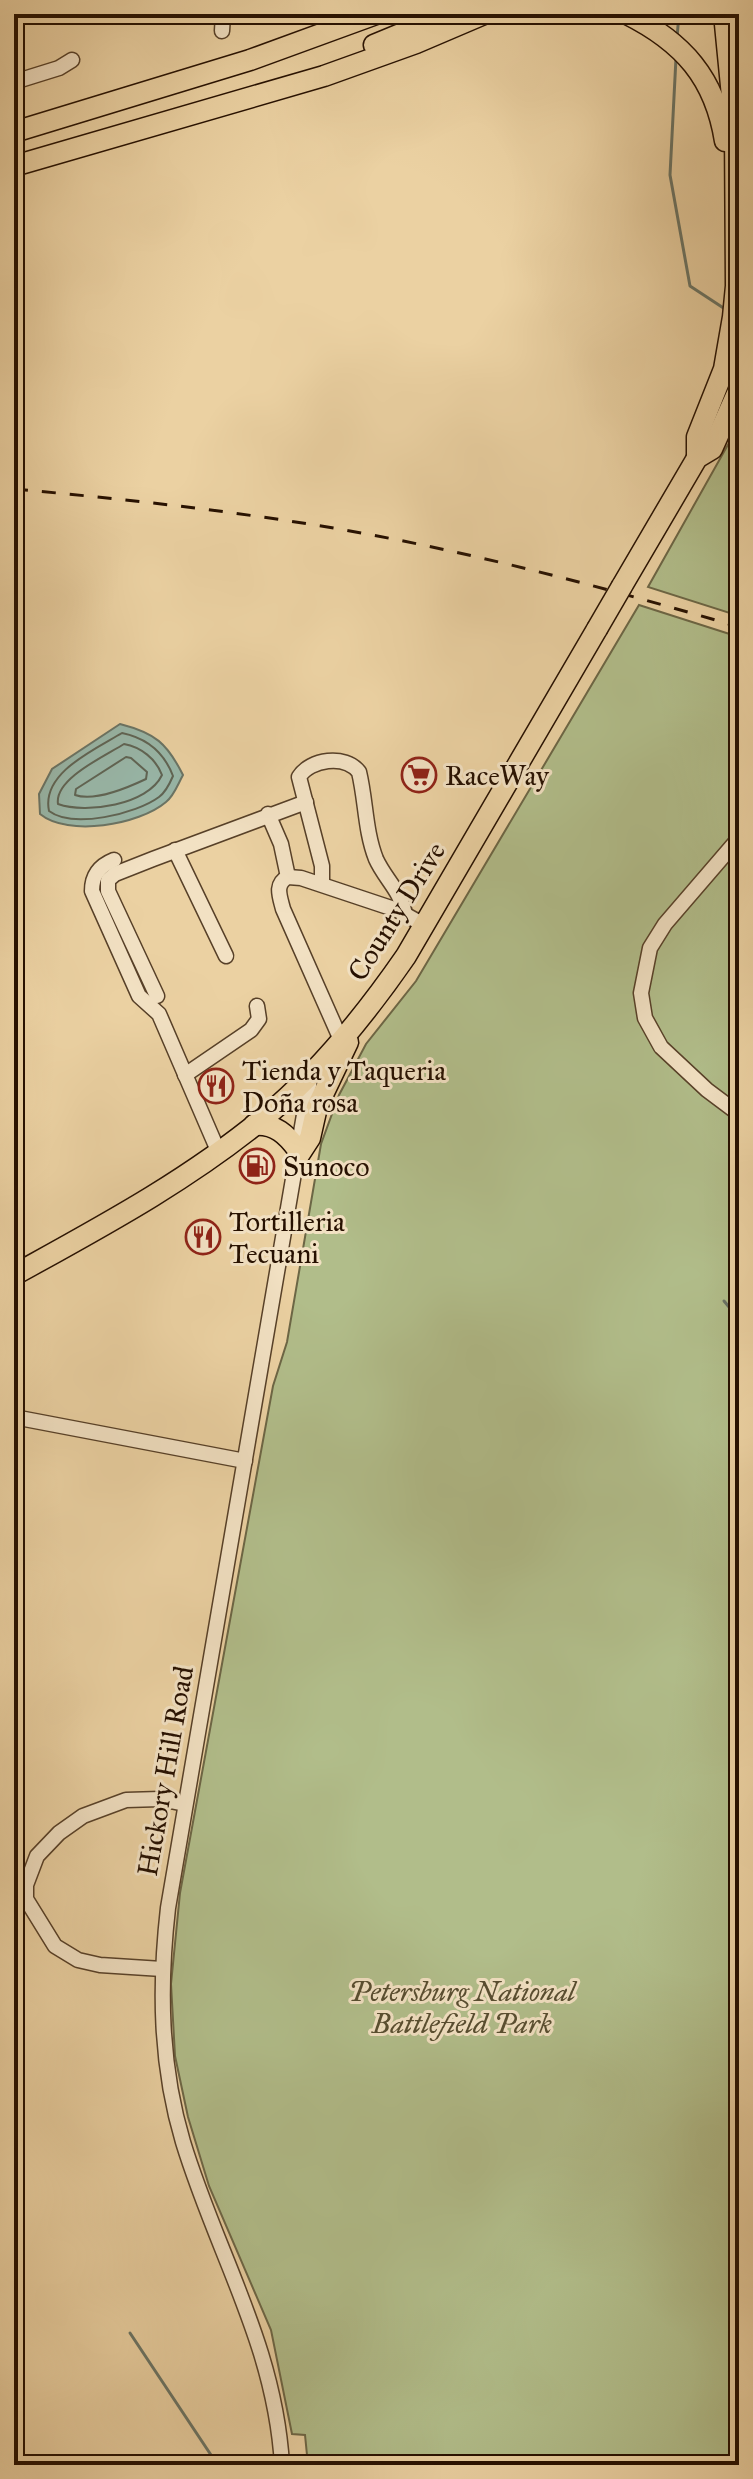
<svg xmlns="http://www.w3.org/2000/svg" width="753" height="2479" font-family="'IM FELL Great Primer',serif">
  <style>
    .green { fill: #b1bd8a; stroke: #6c6645; stroke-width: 2 }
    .water { fill: #98b7a9; stroke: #6a7465; stroke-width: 2 }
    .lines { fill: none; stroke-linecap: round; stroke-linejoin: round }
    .shore { stroke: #5f6454; stroke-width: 2 }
    .stream { stroke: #6a7465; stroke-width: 3 }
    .minor-casing { stroke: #574028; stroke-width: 17 }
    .highway-casing { stroke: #261000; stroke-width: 23 }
    .minor { stroke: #f2e1c3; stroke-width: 14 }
    .highway { stroke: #ebd1a2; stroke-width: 20 }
    .rail { stroke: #261000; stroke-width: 3; stroke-dasharray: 14 14; stroke-linecap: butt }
    .highway-bridge-casing { stroke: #261000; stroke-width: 23; stroke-linecap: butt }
    .highway-bridge { stroke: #ebd1a2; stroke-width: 20 }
    .labels { text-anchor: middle; stroke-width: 6; stroke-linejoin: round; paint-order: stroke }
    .poi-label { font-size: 28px; fill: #261000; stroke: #f2e1c3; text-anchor: start }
    .street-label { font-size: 28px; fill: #261000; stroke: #f2e1c3 }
    .park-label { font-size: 28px; font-style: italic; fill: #574d30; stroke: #f2e1c3 }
  </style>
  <rect width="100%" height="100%" fill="#ebd1a2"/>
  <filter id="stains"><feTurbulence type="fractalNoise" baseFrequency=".0025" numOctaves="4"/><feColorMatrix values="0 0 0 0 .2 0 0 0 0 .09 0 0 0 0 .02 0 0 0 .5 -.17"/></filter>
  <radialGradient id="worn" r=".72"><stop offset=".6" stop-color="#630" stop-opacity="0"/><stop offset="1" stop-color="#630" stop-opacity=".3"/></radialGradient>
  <g class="green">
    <path d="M739 425V616L648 587Z"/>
    <path d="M639 605 739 637V2465H308L305 2435 292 2434 271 2330 209 2186 188 2117 175 2056 171 1984 180 1893 273 1386 287 1342 321 1144 339 1095 366 1044 416 981Z"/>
  </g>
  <path class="water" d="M120 724C155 733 167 743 183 775 178 784 174 796 166 802 139 825 68 837 40 814L39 794 52 769Z"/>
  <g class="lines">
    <g class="shore">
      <path d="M122 733C146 738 164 752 173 776 170 783 166 792 159 797 136 814 73 829 49 811 41 773 94 750 122 733Z"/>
      <path d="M124 744C141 747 156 759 162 775 148 805 86 814 58 804 54 779 105 756 124 744Z"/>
      <path d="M126 757 131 758 147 772 146 779C127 788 95 802 75 795L76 789Z"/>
    </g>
    <g class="stream">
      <path d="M677 38 679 14"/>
      <path d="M676 58 670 175 690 286 725 309"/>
      <path d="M724 1301 739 1319"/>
      <path d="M130 2333 211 2455 214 2465"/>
    </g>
    <g class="minor-casing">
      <g id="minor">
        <path d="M222 31 223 14"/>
        <path d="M14 82 59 68 72 60"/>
        <path d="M268 814 281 844 288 877"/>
        <path d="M739 838 665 924 650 948 641 993 645 1018 661 1047 707 1090 739 1114"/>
        <path d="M175 850 226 956"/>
        <path d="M114 860C99 866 92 875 92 891L139 996 159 1014 219 1153"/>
        <path d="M322 884V866L299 777C310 759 345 754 359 772 366 801 365 831 376 859 385 879 401 891 405 914"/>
        <path d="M157 996 108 891V880L115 874 153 859 306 802"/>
        <path d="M341 1040 283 909C280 897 274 884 288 877L301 878 397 910 424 925"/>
        <path d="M185 1075 251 1030 259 1019 257 1006"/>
        <path d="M14 1417 245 1461"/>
        <path d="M162 1969 100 1965 78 1960 55 1946 26 1899V1885L37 1856 59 1833 83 1816 126 1800 160 1799 185 1804"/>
        <path d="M282 2465C275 2345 217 2254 183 2142 160 2065 159 1987 168 1908L311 1074"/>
      </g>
    </g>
    <g class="highway-casing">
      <g id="highway">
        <path d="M627 14C683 42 715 78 725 141"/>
        <path d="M374 45 449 14"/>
        <path d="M14 132 250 60 376 14"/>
        <path d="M14 166 324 76 416 43 484 14"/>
        <path d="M697 458V437L724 369 733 317 736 286 735 127 724 14"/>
        <path d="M622 586 697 458 712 449 739 389"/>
        <path d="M254 1125C275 1123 287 1135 298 1150"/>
        <path d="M297 1158 310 1138 317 1107 348 1042"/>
        <path d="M14 1275C101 1227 189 1180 266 1116 320 1071 366 1014 406 956L597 629"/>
      </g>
    </g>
    <use href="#minor" class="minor"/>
    <use href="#highway" class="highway"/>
    <path class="rail" d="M14 489C114 498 215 509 315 525 458 548 600 586 739 627"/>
    <g class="highway-bridge-casing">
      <path id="highway-bridge" d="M597 629 622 586"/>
    </g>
    <use href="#highway-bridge" class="highway-bridge"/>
  </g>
  <defs>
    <g id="supermarket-ring" transform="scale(1.8)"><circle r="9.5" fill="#f2e1c3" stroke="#8f2418" stroke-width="1.5"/><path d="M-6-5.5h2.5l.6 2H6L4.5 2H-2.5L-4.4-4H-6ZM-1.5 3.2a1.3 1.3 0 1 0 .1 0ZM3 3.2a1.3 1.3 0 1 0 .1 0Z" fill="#8f2418"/></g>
    <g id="restaurant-ring" transform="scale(1.8)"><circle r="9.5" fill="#f2e1c3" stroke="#8f2418" stroke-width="1.5"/><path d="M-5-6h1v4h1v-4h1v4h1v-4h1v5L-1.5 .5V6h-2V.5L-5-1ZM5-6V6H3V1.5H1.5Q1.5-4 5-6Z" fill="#8f2418"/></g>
    <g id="fuel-ring" transform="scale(1.8)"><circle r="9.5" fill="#f2e1c3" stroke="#8f2418" stroke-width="1.5"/><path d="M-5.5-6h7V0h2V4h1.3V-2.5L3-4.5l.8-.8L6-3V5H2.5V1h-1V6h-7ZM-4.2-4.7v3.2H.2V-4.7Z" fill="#8f2418"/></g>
  </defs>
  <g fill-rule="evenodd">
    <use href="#supermarket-ring" x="419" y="775"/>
    <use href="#restaurant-ring" x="216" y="1086"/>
    <use href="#fuel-ring" x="257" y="1166"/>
    <use href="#restaurant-ring" x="203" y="1237"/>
  </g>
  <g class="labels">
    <g class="poi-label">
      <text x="445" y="785">RaceWay</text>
      <text x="242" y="1080">Tienda y Taqueria<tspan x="242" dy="32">Doña rosa</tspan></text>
      <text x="283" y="1176">Sunoco</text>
      <text x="229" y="1231">Tortilleria<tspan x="229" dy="32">Tecuani</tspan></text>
    </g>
    <g class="street-label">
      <text transform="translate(396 911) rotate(-58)" y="10">County Drive</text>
      <text transform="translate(165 1771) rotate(-80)" y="10">Hickory Hill Road</text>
    </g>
    <g class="park-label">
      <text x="462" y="2001">Petersburg National<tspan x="462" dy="32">Battlefield Park</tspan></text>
    </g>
  </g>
  <rect width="753" height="2479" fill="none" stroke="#ebd1a2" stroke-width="48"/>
  <rect x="16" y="16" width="721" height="2447" fill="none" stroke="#261000" stroke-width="4"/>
  <rect x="24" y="24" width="705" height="2431" fill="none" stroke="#261000" stroke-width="2"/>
  <rect width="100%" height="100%" filter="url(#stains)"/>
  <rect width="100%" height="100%" fill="url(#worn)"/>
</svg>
